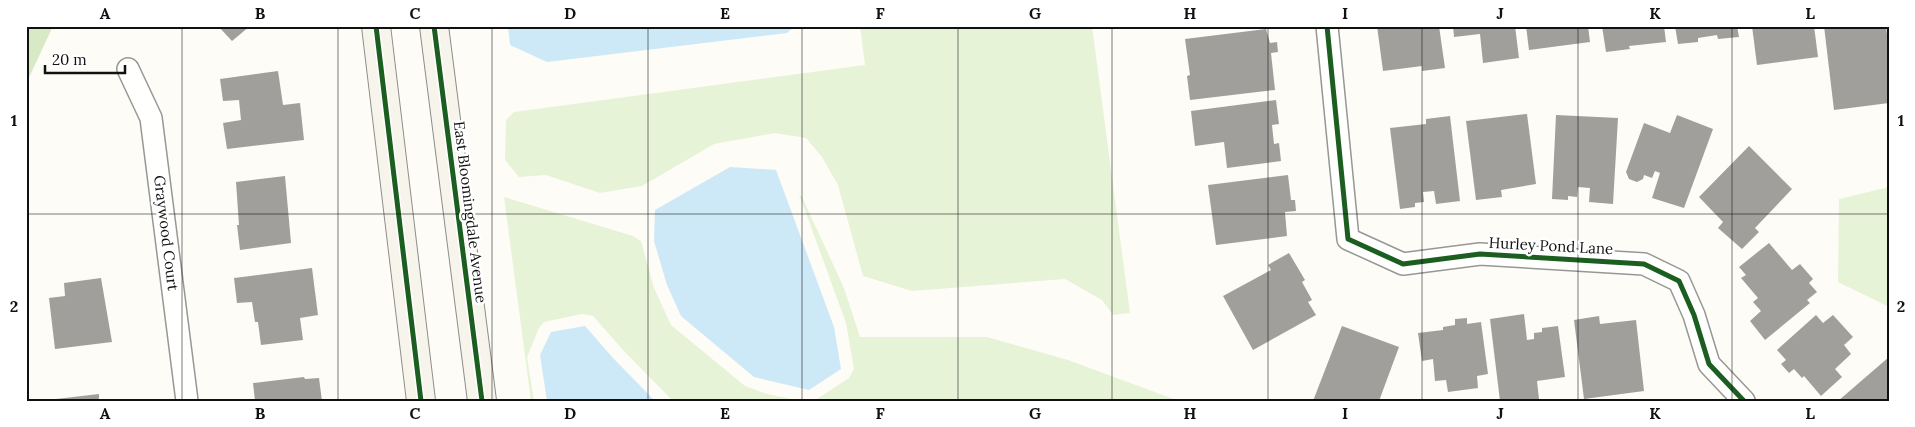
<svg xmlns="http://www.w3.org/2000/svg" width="1915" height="427" font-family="Lora,serif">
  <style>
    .green { fill: #e7f3d7 }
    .forest { fill: #d8eac5 }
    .water { fill: #cde8f7 }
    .building { fill: #a19f9c }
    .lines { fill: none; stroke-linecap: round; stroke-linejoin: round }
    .street-casing { stroke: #979795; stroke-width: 24 }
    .secondary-casing { stroke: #8e8d8b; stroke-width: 30 }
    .street { stroke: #fffffe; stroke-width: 21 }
    .secondary { stroke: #f6f4eb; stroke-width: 28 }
    .cycleway-casing { stroke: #fff; stroke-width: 8 }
    .cycleway { stroke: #1b5e20; stroke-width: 5 }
    .grid { fill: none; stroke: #111; stroke-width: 1; stroke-opacity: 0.55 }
    .labels { text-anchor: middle; stroke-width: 5; stroke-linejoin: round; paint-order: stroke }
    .street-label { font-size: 15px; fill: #111; stroke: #fff }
    .neatline { fill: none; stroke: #111; stroke-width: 2 }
    .grid-label { font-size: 16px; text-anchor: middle; font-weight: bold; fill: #111 }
  </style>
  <rect width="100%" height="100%" fill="#fdfcf7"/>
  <g class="green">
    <path d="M860 26H1092L1130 313 1113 315 1102 300 1065 279 912 291 863 276 838 185 822 157 806 138 775 133 714 144 642 186 600 193 546 175 519 177 505 160 506 120 514 112 865 65Z"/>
    <path d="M1889 187V307L1838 282 1839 199Z"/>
    <path d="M799 194 802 197 844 288 860 337H987L1068 360 1179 401H814L849 378 854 369 846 323Z"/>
    <path d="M504 197 633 236 641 241 654 288 671 325 745 386 767 394 801 401H673L623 350 593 316 582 314 544 322 539 328 527 357 534 401H531Z"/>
  </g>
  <path class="forest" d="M26 26H53L26 84Z"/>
  <g class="water">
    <path d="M508 26H795L787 33 547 62 510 45Z"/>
    <path d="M730 167 776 170 834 327 841 369 809 390 754 377 681 316 667 285 654 241 655 210Z"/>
    <path d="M585 326 613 358 655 401H547L540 355 551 332Z"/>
  </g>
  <g class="building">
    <path d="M218 26H250L232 41Z"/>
    <path d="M1377 26H1439L1445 68 1422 71V66L1383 71Z"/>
    <path d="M1453 26H1515L1519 58 1483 63 1480 34 1454 37Z"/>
    <path d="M1526 26H1588L1590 42 1529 50Z"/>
    <path d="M1602 26H1664L1666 42 1629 46 1630 49 1606 52Z"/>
    <path d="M1675 26H1737L1739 37 1718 39 1717 35 1698 38V42L1678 44Z"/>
    <path d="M1752 26H1814L1818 57 1757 65Z"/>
    <path d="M1824 26H1886L1889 51V103L1834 110Z"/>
    <path d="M1266 29 1270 43 1277 42 1278 52 1271 53 1275 90 1190 100 1187 76 1190 75 1185 39Z"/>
    <path d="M278 71 283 105 300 103 304 140 227 149 223 123 241 120 239 100 223 101 220 79Z"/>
    <path d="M1276 100 1279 124 1272 125 1274 144 1279 143 1281 161 1227 168 1224 142 1195 146 1191 111Z"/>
    <path d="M1527 114 1536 184 1501 190 1502 197 1476 200 1466 121Z"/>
    <path d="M1556 115 1618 118 1613 204 1589 202 1590 188 1578 187 1577 197 1568 196V200L1552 199Z"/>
    <path d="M1677 115 1713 129 1684 208 1652 198 1660 173 1655 171 1652 178 1644 175 1643 179 1637 182 1629 179 1626 172 1644 123 1670 133Z"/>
    <path d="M1450 116 1460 201 1436 204 1434 191 1423 192 1424 202 1415 203V207L1400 209 1390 128 1426 124V119Z"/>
    <path d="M1749 146 1792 189 1755 228 1759 232 1742 249 1718 228 1723 222 1699 197Z"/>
    <path d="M1288 175 1291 200H1295L1296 211 1285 212 1287 236 1216 245 1208 185Z"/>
    <path d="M285 176 291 243 240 250 237 225H239L236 182Z"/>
    <path d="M1769 243 1792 270 1800 264 1813 279 1809 283 1817 292 1807 300 1810 303 1765 340 1750 321 1761 311 1753 302 1758 298 1741 278 1746 275 1739 267Z"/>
    <path d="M1289 253 1305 280 1302 282 1312 300 1308 302 1316 315 1253 350 1223 296 1271 270 1268 265Z"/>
    <path d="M312 268 318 315 300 318 303 340 261 345 258 322H255L252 302 237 303 234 278Z"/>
    <path d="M101 278 112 342 55 349 49 298 65 296 64 283Z"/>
    <path d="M1524 314 1527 340 1534 339V333L1542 332V328L1558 326 1565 377 1537 381 1539 399 1500 401 1490 319Z"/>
    <path d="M1816 315 1823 323 1833 315 1853 337 1844 345 1851 354 1835 369 1842 377 1821 396 1804 376 1802 378 1794 369 1789 373 1781 364 1786 360 1777 350Z"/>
    <path d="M1599 316 1600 324 1636 320 1644 391 1584 399 1574 320Z"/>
    <path d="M1467 318V324L1481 322 1488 374 1477 376 1478 388 1448 392 1446 380 1435 381 1433 359 1422 361 1418 333 1443 330V327L1455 325V319Z"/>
    <path d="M1342 326 1399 347 1379 401H1313Z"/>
    <path d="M1889 357V401H1838Z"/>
    <path d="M304 377 305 379 319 378 322 401H255L253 383Z"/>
    <path d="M99 394V401H56V399Z"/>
  </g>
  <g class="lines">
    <g class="street-casing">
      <g id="street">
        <path d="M1327 26 1348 239 1403 264 1480 254 1644 264 1679 281 1694 315 1709 364 1744 401"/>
        <path d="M128 69 151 118 187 401"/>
      </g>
    </g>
    <g class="secondary-casing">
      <g id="secondary">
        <path d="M376 26 421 401"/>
        <path d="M434 26 482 401"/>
      </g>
    </g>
    <use href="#street" class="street"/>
    <use href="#secondary" class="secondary"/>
    <g class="cycleway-casing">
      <g id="cycleway">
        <path d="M376 26 421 401"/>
        <path d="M434 26 482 401"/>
        <path d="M1327 26 1348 239 1403 264 1480 254 1644 264 1679 281 1694 315 1709 364 1744 401"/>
      </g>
    </g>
    <use href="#cycleway" class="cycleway"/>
  </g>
  <path class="grid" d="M182 26V401M338 26V401M492 26V401M648 26V401M802 26V401M958 26V401M1112 26V401M1268 26V401M1422 26V401M1578 26V401M1732 26V401M26 214H1889"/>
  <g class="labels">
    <g class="street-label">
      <text transform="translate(470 212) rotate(83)" y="5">East Bloomingdale Avenue</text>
      <text transform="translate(166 233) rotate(83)" y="5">Graywood Court</text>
      <text transform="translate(1551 246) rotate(3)" y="5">Hurley Pond Lane</text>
    </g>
  </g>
  <rect width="1915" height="427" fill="none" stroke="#ffffff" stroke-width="55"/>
  <path d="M45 65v8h80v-8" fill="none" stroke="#111111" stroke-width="2.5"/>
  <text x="52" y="65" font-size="15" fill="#111111" stroke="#ffffff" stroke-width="4" paint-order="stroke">20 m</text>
  <rect x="28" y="28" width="1860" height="372" class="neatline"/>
  <g class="grid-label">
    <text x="105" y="19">A</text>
    <text x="260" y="19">B</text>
    <text x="415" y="19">C</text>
    <text x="570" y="19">D</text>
    <text x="725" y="19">E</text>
    <text x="880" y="19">F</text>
    <text x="1035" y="19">G</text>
    <text x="1190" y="19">H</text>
    <text x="1345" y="19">I</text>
    <text x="1500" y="19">J</text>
    <text x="1655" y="19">K</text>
    <text x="1810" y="19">L</text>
    <text x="14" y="126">1</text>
    <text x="1901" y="126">1</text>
    <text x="14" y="312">2</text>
    <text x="1901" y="312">2</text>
    <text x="105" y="419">A</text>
    <text x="260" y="419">B</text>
    <text x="415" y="419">C</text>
    <text x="570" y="419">D</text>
    <text x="725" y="419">E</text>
    <text x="880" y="419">F</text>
    <text x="1035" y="419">G</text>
    <text x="1190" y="419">H</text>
    <text x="1345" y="419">I</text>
    <text x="1500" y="419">J</text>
    <text x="1655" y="419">K</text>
    <text x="1810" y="419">L</text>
  </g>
</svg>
